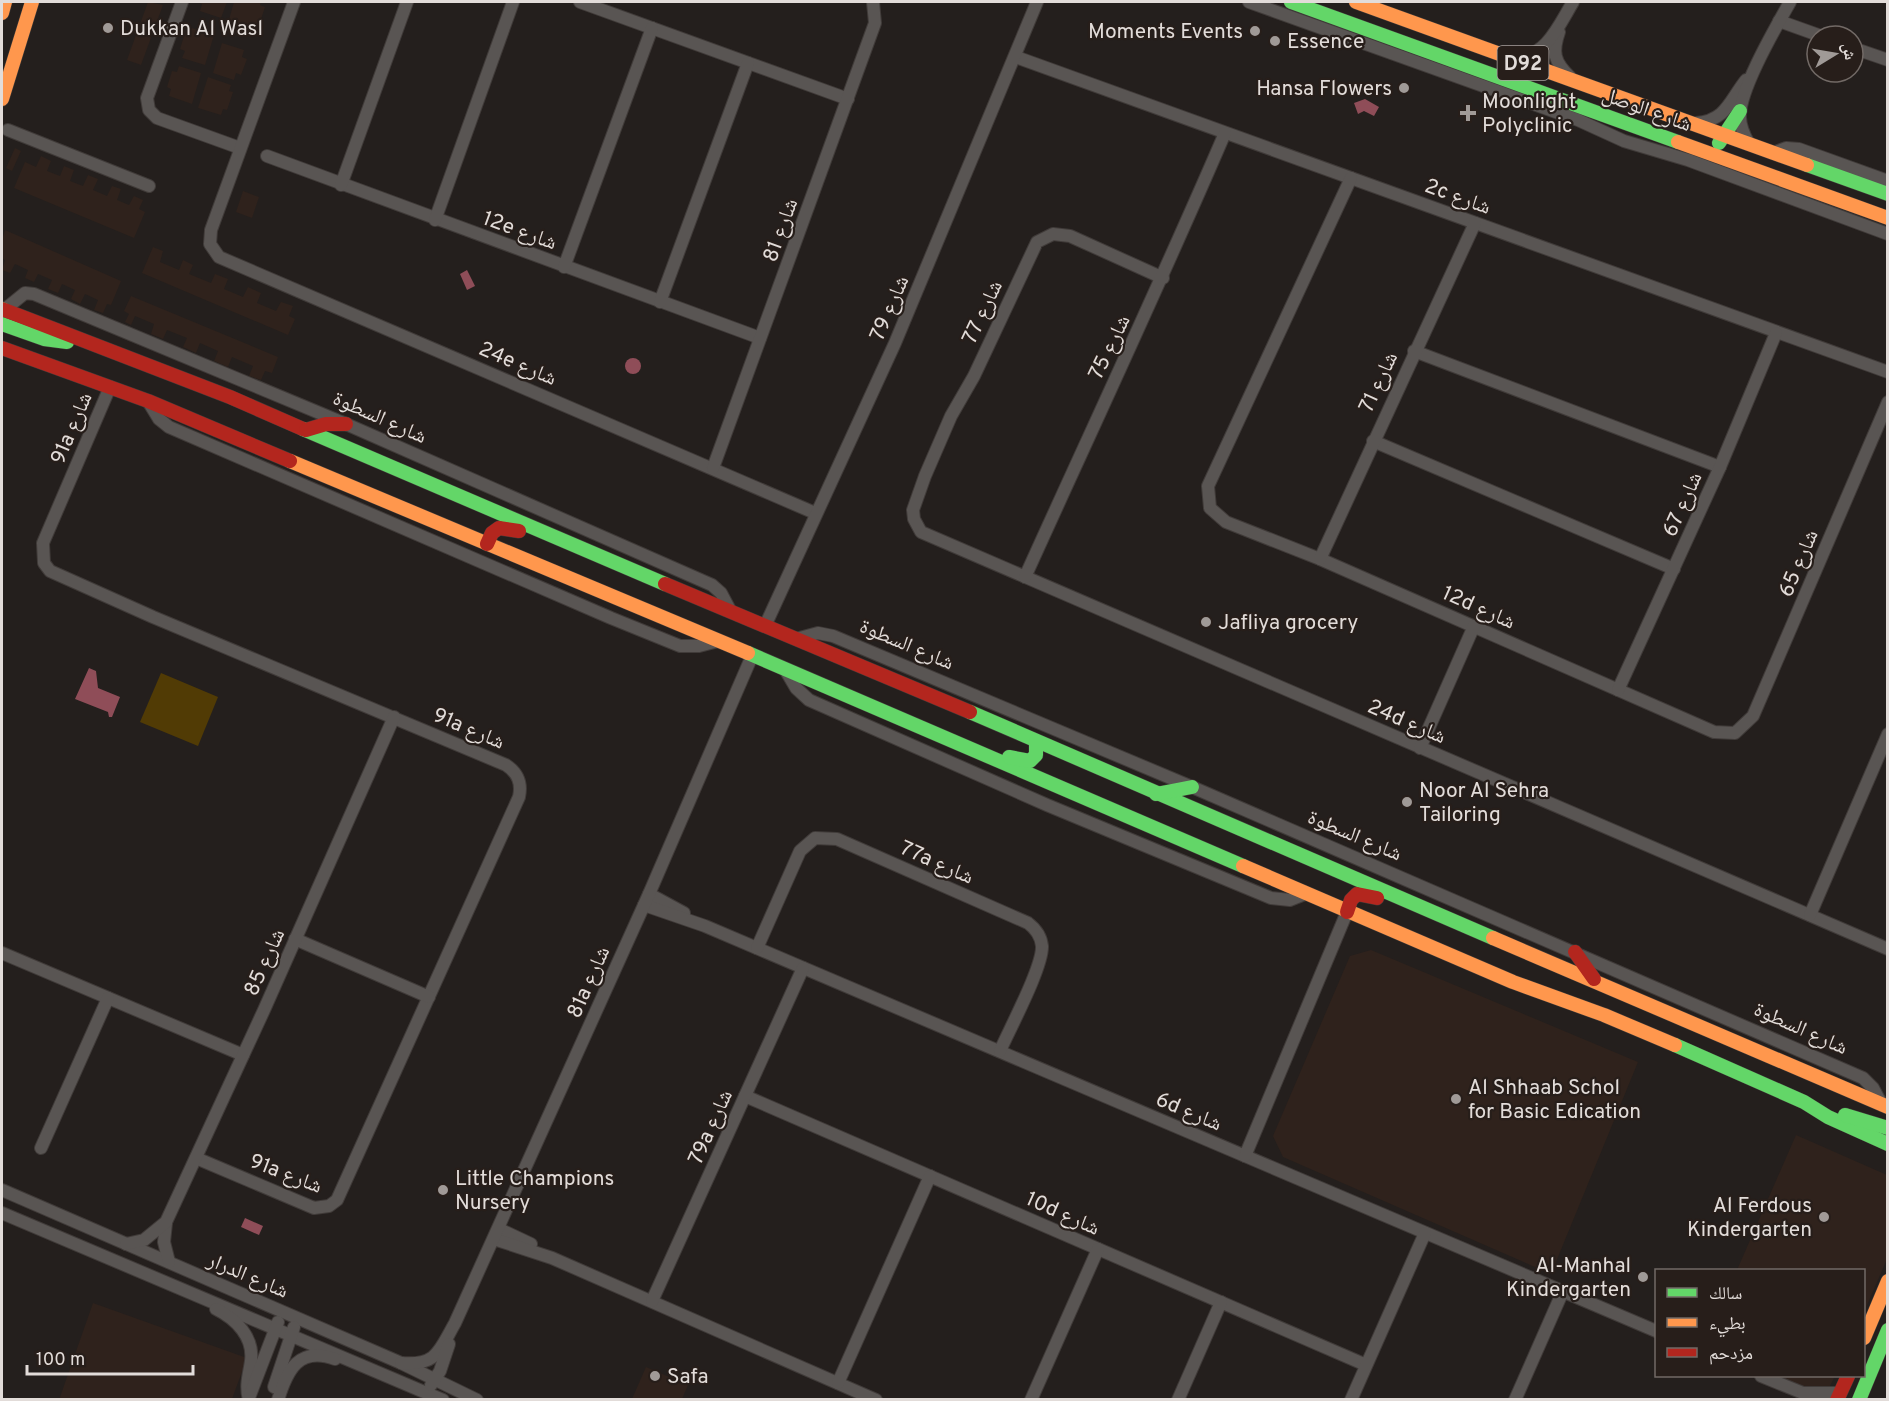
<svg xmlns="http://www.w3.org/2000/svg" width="1889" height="1401" font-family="Overpass,'Noto Naskh Arabic',sans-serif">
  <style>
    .built { fill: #2f221c }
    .green { fill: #513b05 }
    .water { fill: #8f4d58 }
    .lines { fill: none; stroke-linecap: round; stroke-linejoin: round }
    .street-casing { stroke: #403b39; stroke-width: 14 }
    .fast-casing { stroke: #403b39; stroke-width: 15 }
    .slow-casing { stroke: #403b39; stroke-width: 15 }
    .jam-casing { stroke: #403b39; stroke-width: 15 }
    .street { stroke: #595553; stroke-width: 12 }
    .fast { stroke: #63d668; stroke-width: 14 }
    .slow { stroke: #ff974d; stroke-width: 14 }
    .jam { stroke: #b3261e; stroke-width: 14 }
    .poi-dot { fill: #a09a97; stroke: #271e1a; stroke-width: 2 }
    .labels { text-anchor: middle; stroke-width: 4.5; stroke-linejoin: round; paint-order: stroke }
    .shield { fill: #271e1a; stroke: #aaa3a0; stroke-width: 1.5 }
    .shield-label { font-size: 20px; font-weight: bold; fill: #e2dcd9 }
    .poi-label { font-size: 21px; fill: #e2dcd9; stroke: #271e1a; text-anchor: start }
    .street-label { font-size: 21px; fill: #e2dcd9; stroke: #271e1a }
  </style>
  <rect width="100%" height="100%" fill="#241f1d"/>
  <g class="built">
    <path d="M148 2 163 5 141 65 127 60Z"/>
    <path d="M197 2H227L221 18 200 11 202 4Z"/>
    <path d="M234 2H261L260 5 265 7 259 25 255 24 252 31 228 23Z"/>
    <path d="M192 28 214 35 205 65 182 58 185 51 180 49 185 33 189 34Z"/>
    <path d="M222 43 244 50 242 57 247 59 241 75 236 73 234 80 213 73Z"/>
    <path d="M179 66 201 73 192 104 169 96 171 89 167 87 172 71 177 72Z"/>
    <path d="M208 77 231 85 229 91 233 92 227 110 223 109 221 115 198 108Z"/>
    <path d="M15 148 21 151 12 171 6 168Z"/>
    <path d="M41 156 51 161 47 171 60 176 64 166 74 170 70 181 83 186 88 175 98 179 93 190 107 196 112 186 121 189 117 200 129 205 134 196 143 200 139 209 145 212 134 238 14 188 25 162 36 167Z"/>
    <path d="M243 191 259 197 252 218 236 212Z"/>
    <path d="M5 230 121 281 111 305 107 304 103 313 94 310 98 300 85 294 80 304 71 299 75 290 62 284 58 293 48 289 52 280 38 274 34 282 25 278 28 270 15 264 10 273 2 270 5 260 2 258V240Z"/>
    <path d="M153 247 163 251 160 262 179 270 183 260 193 265 189 274 211 283 215 274 228 279 224 289 243 297 248 287 261 293 257 303 276 311 281 302 293 306 289 316 295 319 288 335 142 273Z"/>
    <path d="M131 296 278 357 272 373 265 371 261 380 249 376 253 366 232 357 228 367 214 361 218 351 200 343 196 353 183 347 187 338 167 330 163 339 151 334 154 324 135 316 131 325 125 322 129 314 124 311Z"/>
    <path d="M1371 950 1638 1062 1551 1274 1283 1157 1273 1136 1350 956Z"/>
    <path d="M1796 1135 1887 1175V1259L1864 1312V1270H1737Z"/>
    <path d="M93 1303 247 1358 232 1399 59 1400Z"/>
    <path d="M646 1367 688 1385 682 1399H632Z"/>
    <path d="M1777 1376H1835L1829 1388 1815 1392Z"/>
  </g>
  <path class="green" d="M161 673 218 697 198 746 140 722Z"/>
  <g class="water">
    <path d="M1365 99 1379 107 1374 116 1364 111 1358 114 1354 103Z"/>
    <path d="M467 270 475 286 467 290 460 274Z"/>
    <circle cx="633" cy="366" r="8"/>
    <path d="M89 668 96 671 98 688 120 697 112 717H109L108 712 75 699Z"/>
    <path d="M245 1218 263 1226 259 1235 241 1227Z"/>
  </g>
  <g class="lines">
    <g class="street-casing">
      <g id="street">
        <path d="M182 2 147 98 149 110 157 118 240 148"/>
        <path d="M294 2 211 230 210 244 219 257 815 513"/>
        <path d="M580 2 848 99"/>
        <path d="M1249 2 1578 120 1624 141 1688 160 1888 234"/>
        <path d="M1779 21 1821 36"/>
        <path d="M1559 32C1552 52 1554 62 1570 77"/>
        <path d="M1853 48 1888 60"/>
        <path d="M1016 57 1888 372"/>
        <path d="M1515 57C1546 58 1559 25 1573 2"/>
        <path d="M1696 123C1726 121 1730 100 1746 80"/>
        <path d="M8 130 149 186"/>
        <path d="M1749 144C1744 135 1740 127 1740 117 1739 90 1776 27 1790 2"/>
        <path d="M1773 153 1786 148 1799 149 1888 181"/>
        <path d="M267 156 760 338"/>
        <path d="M1351 178 1208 486 1210 508 1226 522 1320 559 1714 732 1735 733 1753 716 1888 402"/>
        <path d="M341 185 407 2"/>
        <path d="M435 220 513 2"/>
        <path d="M564 267 652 28"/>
        <path d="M1163 278 1070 236 1053 234 1037 242 974 376 951 416 925 476 913 510 914 519 921 532 1888 949"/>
        <path d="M660 302 748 63"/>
        <path d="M4 310 25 293 34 294 346 424 712 585 721 593 730 610"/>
        <path d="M1414 351 1720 467"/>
        <path d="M110 387 43 543 44 563 50 571 153 617 506 765C518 773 522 783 519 797L337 1200 329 1206 314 1208 196 1158"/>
        <path d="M148 401 159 419 169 427 611 618 680 646H699L718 641"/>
        <path d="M1373 441 1674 569"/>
        <path d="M713 468 875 23 873 2"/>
        <path d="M1320 559 1475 223"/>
        <path d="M1025 577C1092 429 1161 282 1225 133"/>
        <path d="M765 626 895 343 1037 2"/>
        <path d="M796 639 818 633 833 636 1192 787 1863 1078 1873 1088 1882 1105"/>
        <path d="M786 671 796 688 809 700 1047 805 1271 898 1290 900 1305 894"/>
        <path d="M1618 690 1720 467 1776 333"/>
        <path d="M1420 748 1474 626"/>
        <path d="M649 894 684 913"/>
        <path d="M644 905 705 926 1656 1331"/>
        <path d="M1810 915 1888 734"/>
        <path d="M295 939 429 997"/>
        <path d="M757 948 800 851 815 838 837 839 1028 923C1036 929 1041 936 1042 946 1043 967 1009 1030 1000 1051"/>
        <path d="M2 953 243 1055"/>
        <path d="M745 1096 1366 1365"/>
        <path d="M41 1148 108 998"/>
        <path d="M1245 1156 1347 912"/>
        <path d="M2 1190 401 1363 477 1400"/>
        <path d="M2 1213 443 1400"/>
        <path d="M166 1223 164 1242 169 1262"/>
        <path d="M499 1229 531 1244"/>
        <path d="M494 1239 552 1258 876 1400"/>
        <path d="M126 1244 144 1240 166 1222 264 1010 394 717"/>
        <path d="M652 1301 803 968"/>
        <path d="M216 1309C236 1319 254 1337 251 1361 249 1375 245 1385 249 1400"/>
        <path d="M401 1363C437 1366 439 1351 455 1323L649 894 752 656"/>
        <path d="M1761 1376 1803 1393 1809 1400"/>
        <path d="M838 1383 930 1176"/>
        <path d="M431 1385 440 1371 449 1344"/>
        <path d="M274 1387 294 1327"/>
        <path d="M1803 1393H1840"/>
        <path d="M250 1395 278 1322"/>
        <path d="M278 1400C287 1370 299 1346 335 1359"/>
        <path d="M1031 1400 1098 1249"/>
        <path d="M1178 1400 1221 1302"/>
        <path d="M1351 1400 1425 1233"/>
        <path d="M1515 1400 1563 1291"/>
      </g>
    </g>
    <g class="fast-casing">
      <g id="fast">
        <path d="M1291 2 1678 142"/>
        <path d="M1719 143 1740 111"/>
        <path d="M1807 165 1888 194"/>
        <path d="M2 309 4 310"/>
        <path d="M2 324 44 339 67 342"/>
        <path d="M303 429 665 584"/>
        <path d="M748 653 1243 866"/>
        <path d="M970 712 1493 938"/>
        <path d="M1009 757 1030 761 1036 755V741"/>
        <path d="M1156 794 1192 787"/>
        <path d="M1675 1045 1804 1102 1828 1117 1888 1144"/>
        <path d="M1845 1115 1888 1128"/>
        <path d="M1859 1400 1888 1330"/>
      </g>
    </g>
    <g class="slow-casing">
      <g id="slow">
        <path d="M1356 2 1807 165"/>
        <path d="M2 13 5 2"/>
        <path d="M2 99 32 2"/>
        <path d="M1678 142 1888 218"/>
        <path d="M290 461 748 653"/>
        <path d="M1243 866 1513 982 1604 1015 1675 1045"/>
        <path d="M1493 938 1888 1107"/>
        <path d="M1864 1338 1888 1281"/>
      </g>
    </g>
    <g class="jam-casing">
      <g id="jam">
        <path d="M2 309 230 397 303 429"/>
        <path d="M2 348 148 401 290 461"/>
        <path d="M306 430 326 424H346"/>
        <path d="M487 544 492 533 499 528 519 531"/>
        <path d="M665 584 970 712"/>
        <path d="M1347 912 1351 900 1357 894 1377 898"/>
        <path d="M1575 952 1594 979"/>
        <path d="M1837 1400 1848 1376"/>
      </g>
    </g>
    <use href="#street" class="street"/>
    <use href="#fast" class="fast"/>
    <use href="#slow" class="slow"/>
    <use href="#jam" class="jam"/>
  </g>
  <g class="poi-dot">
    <circle cx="108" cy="28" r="6"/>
    <circle cx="1255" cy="31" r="6"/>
    <circle cx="1275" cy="41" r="6"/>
    <circle cx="1404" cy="88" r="6"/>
    <path d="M1465 104h6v6h6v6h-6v6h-6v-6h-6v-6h6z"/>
    <circle cx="1206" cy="622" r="6"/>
    <circle cx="1407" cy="802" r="6"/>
    <circle cx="1456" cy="1099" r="6"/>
    <circle cx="443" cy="1190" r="6"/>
    <circle cx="1824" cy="1217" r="6"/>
    <circle cx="1643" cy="1277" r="6"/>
    <circle cx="655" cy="1376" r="6"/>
  </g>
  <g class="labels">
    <rect class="shield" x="1497.5" y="46" width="51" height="34" rx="4.5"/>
    <g class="shield-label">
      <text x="1523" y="70">D92</text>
    </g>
    <g class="poi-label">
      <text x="120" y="35">Dukkan Al Wasl</text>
      <text x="1243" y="38" text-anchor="end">Moments Events</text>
      <text x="1287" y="48">Essence</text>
      <text x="1392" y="95" text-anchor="end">Hansa Flowers</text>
      <text x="1482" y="108">Moonlight<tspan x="1482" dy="24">Polyclinic</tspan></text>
      <text x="1218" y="629">Jafliya grocery</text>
      <text x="1419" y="797">Noor Al Sehra<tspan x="1419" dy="24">Tailoring</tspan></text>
      <text x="1468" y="1094">Al Shhaab Schol<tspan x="1468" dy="24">for Basic Edication</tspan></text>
      <text x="455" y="1185">Little Champions<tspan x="455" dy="24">Nursery</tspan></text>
      <text x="1812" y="1212" text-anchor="end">Al Ferdous<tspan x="1812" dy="24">Kindergarten</tspan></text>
      <text x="1631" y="1272" text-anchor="end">Al-Manhal<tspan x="1631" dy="24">Kindergarten</tspan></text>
      <text x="667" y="1383">Safa</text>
    </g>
    <g class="street-label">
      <text transform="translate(1647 109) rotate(20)" y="7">شارع الوصل</text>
      <text transform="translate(1458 196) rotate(20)" y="7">2c شارع</text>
      <text transform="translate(520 230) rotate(20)" y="7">12e شارع</text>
      <text transform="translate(780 230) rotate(-70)" y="7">شارع 81</text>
      <text transform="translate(889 308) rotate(-67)" y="7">شارع 79</text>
      <text transform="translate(982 312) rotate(-65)" y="7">شارع 77</text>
      <text transform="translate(1109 347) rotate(-64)" y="7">شارع 75</text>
      <text transform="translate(518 363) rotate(23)" y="7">24e شارع</text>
      <text transform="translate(1378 382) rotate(-65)" y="7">شارع 71</text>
      <text transform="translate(380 417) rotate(24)" y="7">شارع السطوة</text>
      <text transform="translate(71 428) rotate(-67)" y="7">91a شارع</text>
      <text transform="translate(1682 504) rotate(-66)" y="7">شارع 67</text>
      <text transform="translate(1798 563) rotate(-67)" y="7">شارع 65</text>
      <text transform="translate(1479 607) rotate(24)" y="7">12d شارع</text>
      <text transform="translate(907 644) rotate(23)" y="7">شارع السطوة</text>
      <text transform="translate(1407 721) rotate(23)" y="7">24d شارع</text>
      <text transform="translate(469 728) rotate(23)" y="7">91a شارع</text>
      <text transform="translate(1355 835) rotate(23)" y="7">شارع السطوة</text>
      <text transform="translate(937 862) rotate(24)" y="7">77a شارع</text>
      <text transform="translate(264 962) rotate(-66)" y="7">شارع 85</text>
      <text transform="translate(588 982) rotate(-66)" y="7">81a شارع</text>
      <text transform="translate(1801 1028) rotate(24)" y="7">شارع السطوة</text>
      <text transform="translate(1189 1111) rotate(23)" y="7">6d شارع</text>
      <text transform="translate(710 1127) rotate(-66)" y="7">79a شارع</text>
      <text transform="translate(286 1173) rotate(21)" y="7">91a شارع</text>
      <text transform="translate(1063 1213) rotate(24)" y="7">10d شارع</text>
      <text transform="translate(248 1275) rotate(23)" y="7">شارع الدرار</text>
    </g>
  </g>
  <rect width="1889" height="1401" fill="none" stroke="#e2dcd9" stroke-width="6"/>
  <rect x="1655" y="1269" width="210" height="108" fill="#271e1a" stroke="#726a66" stroke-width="1.5"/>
  <rect x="1667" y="1288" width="30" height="9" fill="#63d668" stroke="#726a66" stroke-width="1.5"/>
  <text x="1709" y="1299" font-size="18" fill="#e2dcd9">سالك</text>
  <rect x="1667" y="1318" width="30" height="9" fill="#ff974d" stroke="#726a66" stroke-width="1.5"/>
  <text x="1709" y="1329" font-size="18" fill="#e2dcd9">بطيء</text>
  <rect x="1667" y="1348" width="30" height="9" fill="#b3261e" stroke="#726a66" stroke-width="1.5"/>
  <text x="1709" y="1359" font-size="18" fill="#e2dcd9">مزدحم</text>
  <g transform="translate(1835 54) rotate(79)"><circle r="28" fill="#271e1a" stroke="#726a66" stroke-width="1.5"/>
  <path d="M0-4.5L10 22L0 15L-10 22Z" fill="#a09a97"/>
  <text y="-9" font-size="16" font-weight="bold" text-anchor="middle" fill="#e2dcd9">ش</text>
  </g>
  <path d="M27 1365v9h166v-9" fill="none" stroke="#e2dcd9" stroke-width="3"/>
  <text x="36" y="1365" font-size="18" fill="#e2dcd9" stroke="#271e1a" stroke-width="4.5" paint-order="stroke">100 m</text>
</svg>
